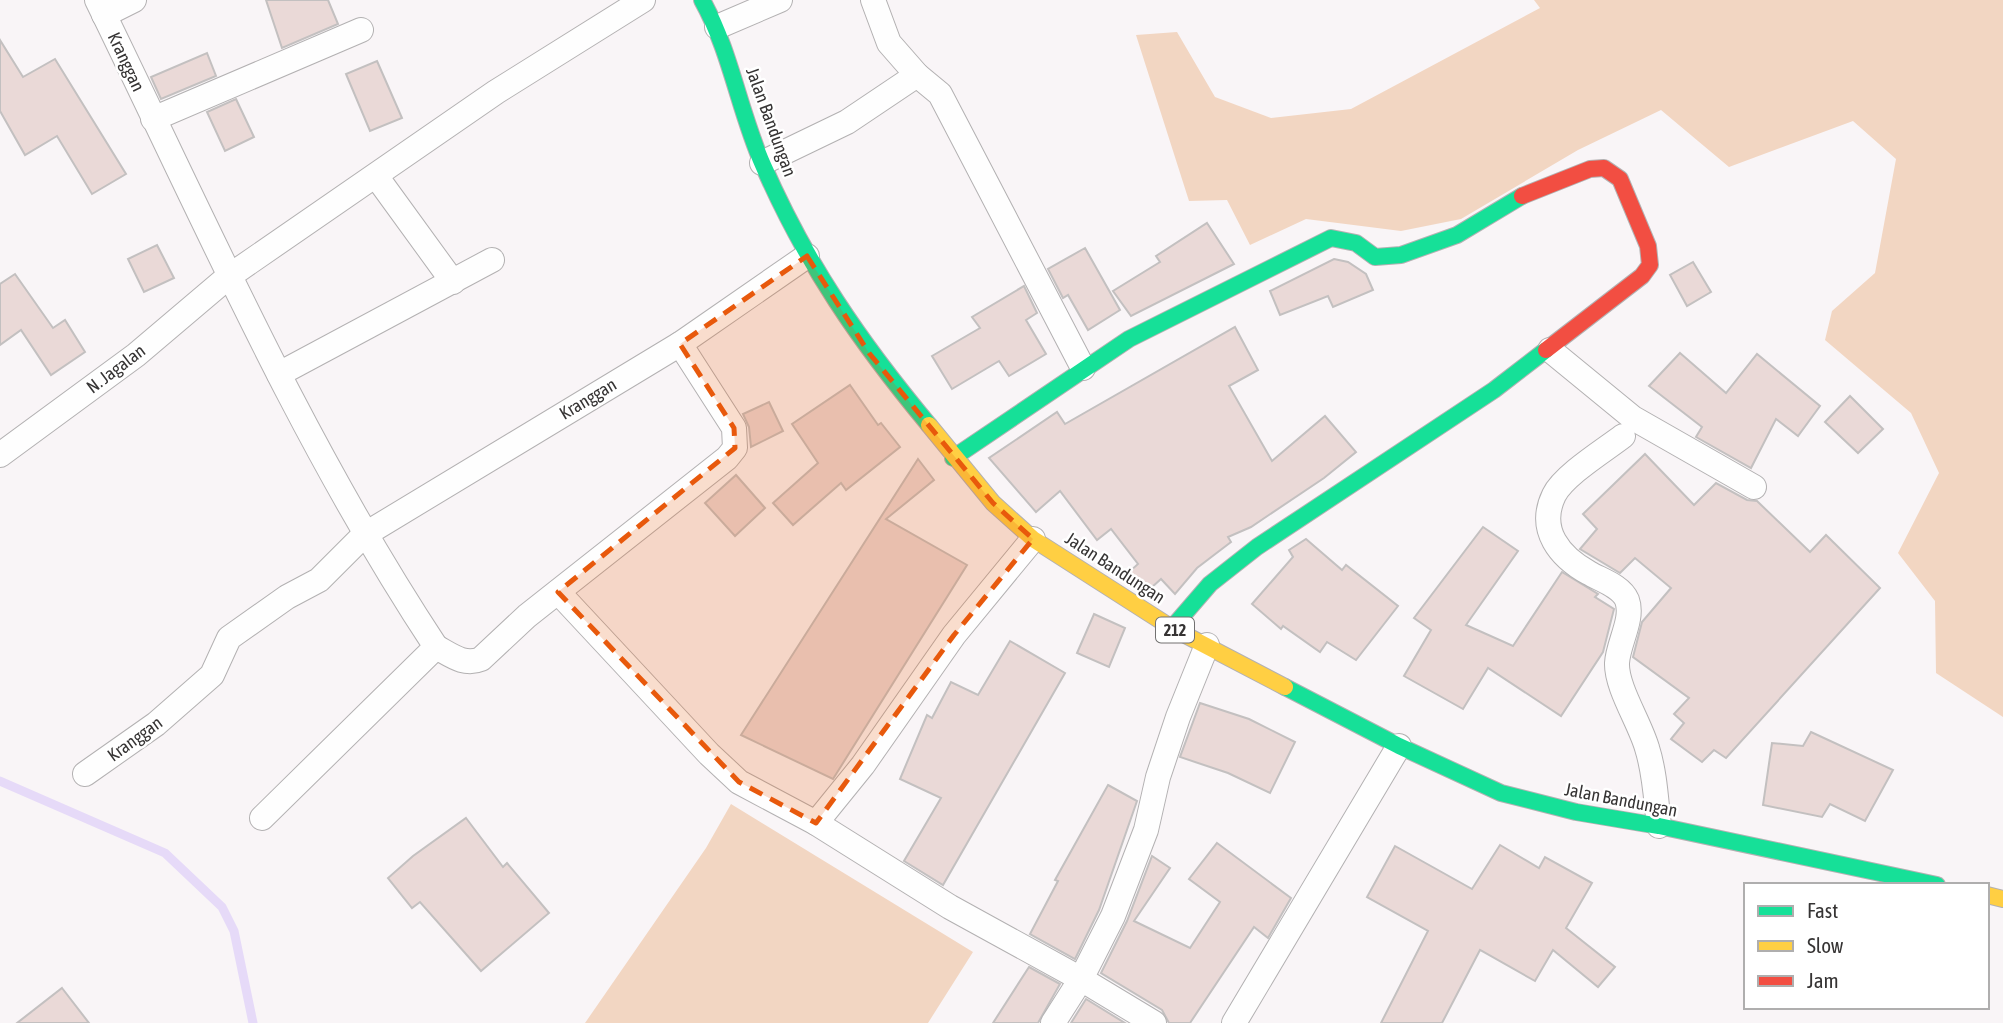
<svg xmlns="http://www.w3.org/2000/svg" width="2003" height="1023" font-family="'Asap Condensed',sans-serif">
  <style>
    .green { fill: #f2d6c2 }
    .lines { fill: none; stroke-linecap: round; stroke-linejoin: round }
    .stream { stroke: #e6daf8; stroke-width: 9 }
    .building { fill: #ead9d7; stroke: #c3c0c0; stroke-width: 2 }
    .street-casing { stroke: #b3b1b2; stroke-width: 26 }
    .fast-casing { stroke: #b3b1b2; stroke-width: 18 }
    .slow-casing { stroke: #b3b1b2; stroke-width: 18 }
    .jam-casing { stroke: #b3b1b2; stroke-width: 18 }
    .street { stroke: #fefefe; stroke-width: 24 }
    .fast { stroke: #16e098; stroke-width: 16 }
    .slow { stroke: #ffcf43; stroke-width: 16 }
    .jam { stroke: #f24e42; stroke-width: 16 }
    .marked { fill: #e8590c; fill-opacity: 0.2; stroke: #e8590c; stroke-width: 5; stroke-dasharray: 14 9; stroke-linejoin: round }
    .labels { text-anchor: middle; stroke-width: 5; stroke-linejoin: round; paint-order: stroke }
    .shield { fill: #fff; stroke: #727171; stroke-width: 2 }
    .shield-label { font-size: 16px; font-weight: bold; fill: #363434 }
    .street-label { font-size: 18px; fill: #363434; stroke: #fff }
  </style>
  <rect width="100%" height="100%" fill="#f9f5f7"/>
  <g class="green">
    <path d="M1534 0H2003V717L1936 673 1935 601 1898 553 1939 473 1911 413 1825 340 1832 311 1875 273 1896 159 1853 121 1729 167 1661 110 1578 150 1461 219 1401 231 1306 219 1250 245 1227 200 1189 201 1136 35 1177 32 1215 97 1271 118 1351 109 1540 8Z"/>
    <path d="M731 804 973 952 928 1023H585L706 848Z"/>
  </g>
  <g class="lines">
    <path class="stream" d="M0 781 165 853 222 907 234 931 253 1023"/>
  </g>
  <g class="building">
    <path d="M266 0H328L338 24 282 48Z"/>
    <path d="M0 40 23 77 55 59 126 174 92 194 57 136 25 155 0 111Z"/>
    <path d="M207 53 216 76 161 99 151 77Z"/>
    <path d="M377 61 402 118 370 131 346 74Z"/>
    <path d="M236 99 254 137 225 151 207 112Z"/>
    <path d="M1207 223 1234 264 1131 316 1113 291 1160 262 1156 256Z"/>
    <path d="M157 245 174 278 144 292 128 259Z"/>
    <path d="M1085 248 1120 310 1088 330 1068 295 1063 298 1048 269Z"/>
    <path d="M1334 259 1348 262 1366 274 1373 290 1333 307 1328 296 1280 315 1270 291Z"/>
    <path d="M1693 262 1711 292 1687 306 1670 275Z"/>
    <path d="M15 274 53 328 65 320 85 352 51 375 21 330 0 345V284Z"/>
    <path d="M1024 286 1037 313 1026 320 1046 354 1009 376 999 361 952 389 932 356 980 328 972 317Z"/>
    <path d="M1235 327 1258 370 1229 386 1272 461 1325 416 1356 452 1324 478 1251 527 1228 537 1231 542 1197 568 1175 594 1161 579 1151 588 1130 575 1128 573 1138 564 1111 529 1097 540 1060 491 1036 512 989 458 1057 412 1065 424Z"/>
    <path d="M1680 353 1726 393 1757 354 1820 406 1798 436 1776 419 1751 468 1696 437 1702 427 1649 386Z"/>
    <path d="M850 385 878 425 881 423 900 447 846 490 841 483 793 525 773 503 818 463 792 424Z"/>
    <path d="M1850 396 1883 429 1858 453 1825 422Z"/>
    <path d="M769 402 783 431 751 447 749 427 743 414Z"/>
    <path d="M1645 454 1694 505 1716 483 1747 500 1757 501 1810 552 1826 535 1880 588 1726 758 1714 750 1702 762 1671 739 1684 723 1674 714 1689 698 1633 657 1642 622 1671 588 1635 558 1620 573 1580 549 1597 529 1583 514Z"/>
    <path d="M918 459 934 480 886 519 967 565 833 779 741 735Z"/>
    <path d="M736 475 765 508 735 536 705 503Z"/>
    <path d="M1483 527 1518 551 1466 625 1513 646 1562 572 1598 594 1595 597 1614 609 1603 652 1561 716 1488 668 1463 709 1404 676 1431 630 1414 618Z"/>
    <path d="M1306 539 1342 570 1346 565 1398 606 1356 660 1327 642 1320 652 1283 626 1281 629 1252 604 1293 557 1289 550Z"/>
    <path d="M1094 614 1125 628 1109 667 1077 653Z"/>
    <path d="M1010 641 1065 673 943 885 904 861 941 798 900 779 927 715 932 718 951 682 978 695Z"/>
    <path d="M1200 703 1249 719 1295 742 1270 793 1228 773 1180 757Z"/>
    <path d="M1811 732 1893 770 1865 821 1830 804 1822 817 1763 805 1772 743 1803 746Z"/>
    <path d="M1108 785 1137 801 1099 910 1075 959 1030 934 1058 881 1055 880Z"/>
    <path d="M466 818 503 867 507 863 549 913 481 971 420 902 412 908 388 878 413 856Z"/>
    <path d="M1217 843 1291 898 1268 938 1254 927 1190 1023H1169L1162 1010 1101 973 1127 921 1152 856 1170 868 1134 921 1190 948 1220 902 1189 879Z"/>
    <path d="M1500 845 1539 868 1545 857 1592 883 1566 928 1615 967 1598 987 1553 950 1535 981 1480 950 1442 1023H1381L1428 931 1367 897 1395 846 1472 889Z"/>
    <path d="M1029 967 1060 984 1038 1023H993Z"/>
    <path d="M62 988 89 1023H17Z"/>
    <path d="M1086 999 1125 1023H1071Z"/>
  </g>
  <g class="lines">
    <g class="street-casing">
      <g id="street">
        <path d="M97 0C204 219 301 443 436 647L262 818"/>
        <path d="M873 0 889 43 917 75 940 94 1083 368"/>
        <path d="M104 15 134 0"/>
        <path d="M717 27 780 0"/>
        <path d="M153 119 361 30"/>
        <path d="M762 163 847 122 917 75"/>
        <path d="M376 176 453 282"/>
        <path d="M1550 350 1633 418 1754 487"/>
        <path d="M279 374 492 260"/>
        <path d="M1623 436C1605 450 1564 475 1554 495 1537 530 1560 557 1589 573 1601 580 1621 586 1627 600 1634 619 1618 643 1617 663 1616 687 1640 723 1647 748 1655 773 1656 800 1659 826"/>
        <path d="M0 455 136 355 228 277 496 92 643 0"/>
        <path d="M1033 539 954 635 863 765 816 823 950 907 1081 979 1154 1023"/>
        <path d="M558 592 709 754 739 782 816 823"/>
        <path d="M436 647C451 655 464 666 481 659L527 616 727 458 735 448 734 428 680 344"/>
        <path d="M85 774 156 724 212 675 229 638 287 597 319 580 364 535 680 344 807 256"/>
        <path d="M1053 1023 1081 979 1113 916 1146 830 1158 777 1178 717 1207 645"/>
        <path d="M1234 1023 1399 746"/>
      </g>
    </g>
    <g class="fast-casing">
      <g id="fast">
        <path d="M702 0C731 52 739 111 763 165 806 264 860 342 929 425"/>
        <path d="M953 458 1129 339 1331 238 1356 243 1375 257 1401 255 1457 235 1522 196"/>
        <path d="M1172 628 1210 584 1257 547 1494 390 1546 350"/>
        <path d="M1285 687 1399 746 1501 793 1576 812 1659 826 1937 885"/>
      </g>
    </g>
    <g class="slow-casing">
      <g id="slow">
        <path d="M929 425 993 503 1033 539 1172 628 1285 687"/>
        <path d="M1987 895 2003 899"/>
      </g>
    </g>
    <g class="jam-casing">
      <path id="jam" d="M1522 196 1590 169 1604 168 1620 179 1648 246 1650 265 1642 276 1546 350"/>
    </g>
    <use href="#street" class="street"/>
    <use href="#fast" class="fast"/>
    <use href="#slow" class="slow"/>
    <use href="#jam" class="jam"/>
  </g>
  <path class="marked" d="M807 256 869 353 993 503 1033 539 954 635 816 823 739 782 558 592 735 448 734 428 680 344Z"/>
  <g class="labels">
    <rect class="shield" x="1156" y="617.5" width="38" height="25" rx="5"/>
    <g class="shield-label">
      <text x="1175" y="636">212</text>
    </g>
    <g class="street-label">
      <text transform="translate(126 62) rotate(65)" y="6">Kranggan</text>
      <text transform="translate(771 122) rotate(70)" y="6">Jalan Bandungan</text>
      <text transform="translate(116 369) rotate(-37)" y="6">N. Jagalan</text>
      <text transform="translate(588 399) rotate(-31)" y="6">Kranggan</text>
      <text transform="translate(1115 568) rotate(33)" y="6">Jalan Bandungan</text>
      <text transform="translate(135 739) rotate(-36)" y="6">Kranggan</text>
      <text transform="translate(1621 800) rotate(11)" y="6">Jalan Bandungan</text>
    </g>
  </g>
  <rect x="1744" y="883" width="245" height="126" fill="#ffffff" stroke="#afaeae" stroke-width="2"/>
  <rect x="1758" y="906" width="35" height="10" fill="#16e098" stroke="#afaeae" stroke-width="2"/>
  <text x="1807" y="918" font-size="21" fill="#363434">Fast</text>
  <rect x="1758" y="941" width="35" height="10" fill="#ffcf43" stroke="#afaeae" stroke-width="2"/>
  <text x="1807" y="953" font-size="21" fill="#363434">Slow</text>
  <rect x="1758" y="976" width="35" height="10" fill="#f24e42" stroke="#afaeae" stroke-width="2"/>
  <text x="1807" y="988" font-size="21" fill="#363434">Jam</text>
</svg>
